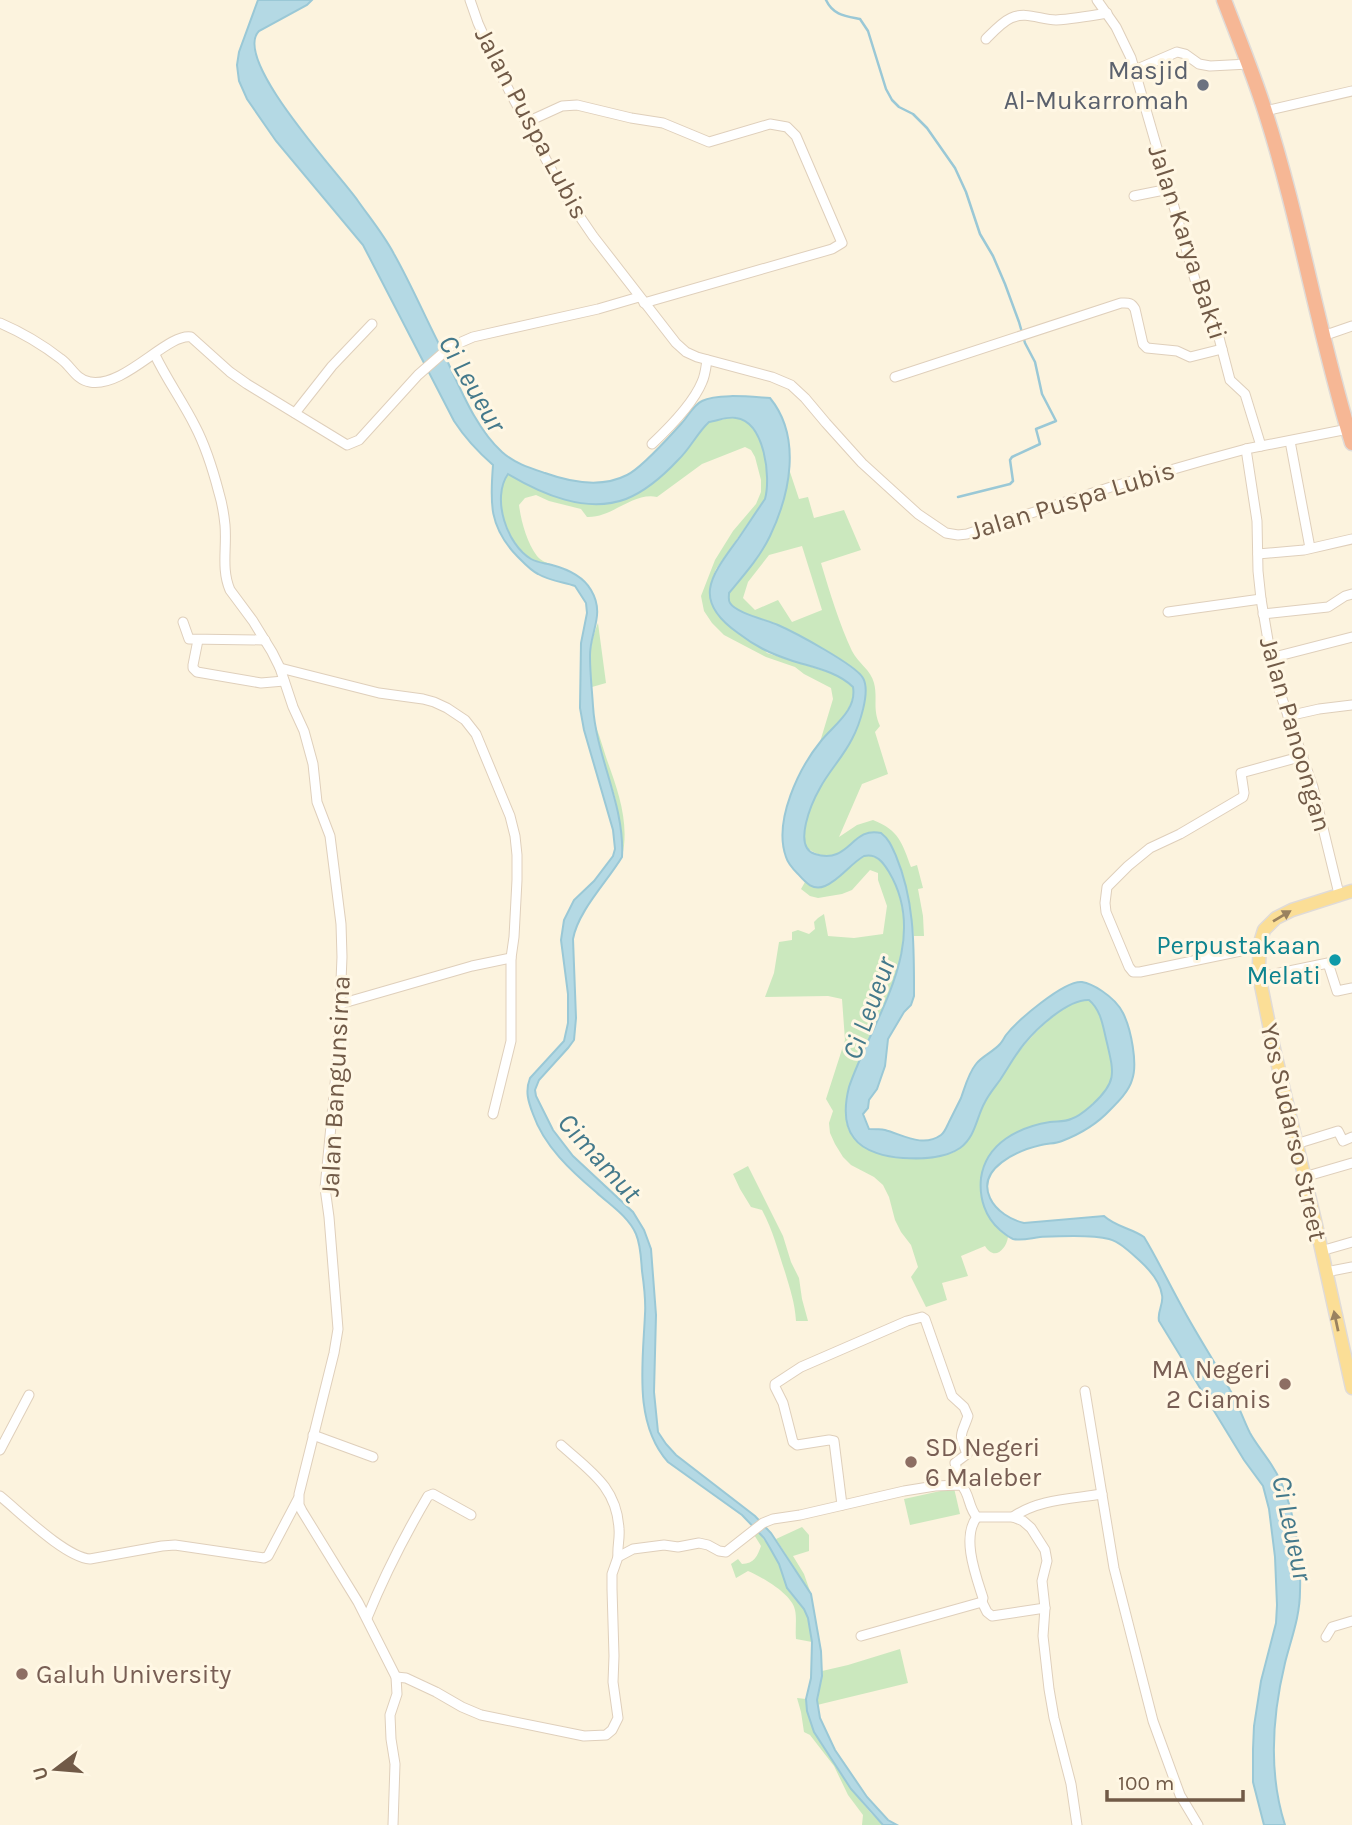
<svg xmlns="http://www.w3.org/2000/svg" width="1352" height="1825" font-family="Karla,sans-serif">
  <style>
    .green { fill: #cbe8be; fill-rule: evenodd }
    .water { fill: #b4d9e4; stroke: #9ac8d6; stroke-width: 2 }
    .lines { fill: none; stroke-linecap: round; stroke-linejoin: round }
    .stream { stroke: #9ac8d6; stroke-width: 2.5 }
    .minor-casing { stroke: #dfcfbb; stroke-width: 11 }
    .major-casing { stroke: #e0dbd7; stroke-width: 15 }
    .highway-casing { stroke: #e0dbd7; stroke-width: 17 }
    .minor { stroke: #fff; stroke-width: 9 }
    .major { stroke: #fbde96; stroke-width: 12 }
    .highway { stroke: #f6b795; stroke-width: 14 }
    .oneway { fill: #9a825f }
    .worship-dot { fill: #6b7280; stroke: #fff7e4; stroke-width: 2.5 }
    .culture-dot { fill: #0f9aa8; stroke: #fff7e4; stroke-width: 2.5 }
    .education-dot { fill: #8d6e63; stroke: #fff7e4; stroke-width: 2.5 }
    .labels { text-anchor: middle; stroke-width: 6; stroke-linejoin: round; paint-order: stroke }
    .worship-label { font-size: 26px; fill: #5b616d; stroke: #fff7e4; text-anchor: end }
    .street-label { font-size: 26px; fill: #715a47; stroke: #fff7e4 }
    .culture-label { font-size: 26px; fill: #0d838f; stroke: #fff7e4; text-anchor: end }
    .education-label { font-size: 26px; fill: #785e54; stroke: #fff7e4; text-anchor: start }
    .water-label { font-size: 28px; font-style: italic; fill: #44798b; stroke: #fff7e4 }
  </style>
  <rect width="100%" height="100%" fill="#fcf3de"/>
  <g class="green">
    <path d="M736 417C740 419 744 420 747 422 766 437 771 478 765 499L716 569 711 582 767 653 837 675 853 687C856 709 833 727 820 742L833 699 831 688 804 674 795 667 766 657 724 635 712 623 704 611 701 596 715 560 733 531 756 504 761 492V480L755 457 751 450 745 447 702 464 657 497C633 492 612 518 587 517L581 509 549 501 536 495 525 498 519 505C521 521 527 543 537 556 541 561 547 563 553 565 545 564 538 563 531 559 507 544 492 498 507 474 539 492 589 513 626 499 645 491 664 475 678 460 690 449 697 433 709 422Z"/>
    <path d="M789 469 799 499 808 497 814 518 844 510 861 550 821 563C830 593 839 623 852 651 858 663 871 670 874 683 878 699 872 708 880 726L875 732 888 774 862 784 839 837 857 825 873 820C899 830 902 843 911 867L917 865 923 888 918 889 923 916 924 936H914C910 903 905 863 885 836L857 839C853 843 849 848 845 851 832 860 813 856 804 844 803 826 811 804 820 788 837 758 883 708 857 672 849 661 789 629 774 623 764 619 736 612 730 604 728 600 729 597 729 593 761 554 783 521 789 469ZM802 546 822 610 792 622 778 600 755 610 743 598 748 582 769 555Z"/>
    <path d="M598 623 606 683 592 687C590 660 588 648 598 623Z"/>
    <path d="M595 724C599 734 603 748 607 760 618 791 630 823 622 857 623 837 619 816 615 797 608 772 597 750 595 724Z"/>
    <path d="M867 855C880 857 887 868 893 879 897 885 898 892 900 899 917 965 869 1026 849 1087 845 1102 842 1125 854 1138 862 1148 889 1157 903 1158 918 1158 948 1159 960 1148 970 1139 979 1114 985 1101 1000 1072 1054 999 1089 1000 1102 1011 1103 1029 1107 1044 1115 1075 1117 1083 1091 1106 1085 1111 1078 1118 1069 1120 1063 1122 1055 1122 1048 1123 1016 1128 983 1146 981 1182 980 1206 990 1221 1008 1237 1006 1250 994 1261 985 1246L961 1256 968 1276 942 1283 947 1300 926 1307 911 1277 918 1267 911 1245 901 1232 895 1220 889 1197 883 1185 874 1177 851 1165 843 1157 835 1144 830 1133 829 1123 833 1111 826 1099 845 1040 842 999 828 996 765 997 774 973 779 942 792 940V932L798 930 809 934 815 929 814 922 818 918 824 914 828 936 854 938 883 934 887 906 878 880V873L870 870 852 890 842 894 818 898 810 896 801 889 805 882C828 899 848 863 867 855Z"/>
    <path d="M748 1166 783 1236 791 1262 799 1278 802 1299 808 1321H796C795 1303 790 1289 785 1272 777 1248 774 1233 762 1210L751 1207 740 1189 733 1174Z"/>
    <path d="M954 1488 960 1514 910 1525 904 1499Z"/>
    <path d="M802 1527 809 1535V1551L793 1556 804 1574 811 1594 776 1539Z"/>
    <path d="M757 1530 770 1548 779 1564 790 1593 804 1609 808 1618 812 1642 796 1639C795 1630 797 1619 795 1610 792 1594 762 1577 748 1571L736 1578 731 1564 738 1559 742 1564C754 1564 758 1555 761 1546L753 1533Z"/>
    <path d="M900 1649 908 1683 817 1705 822 1671 848 1665Z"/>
    <path d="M797 1698 806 1699C808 1729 820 1740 835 1763 850 1786 863 1807 883 1825H862L863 1815 848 1795 834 1766 810 1735 804 1732 801 1712Z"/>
  </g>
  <path class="water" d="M258 0H312L307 5 259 31C231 59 340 175 358 201 370 218 384 235 394 254 411 284 425 317 441 348 458 382 474 427 502 452 514 463 530 468 545 473 570 482 602 488 627 475 642 468 669 437 681 424 688 417 692 406 702 401 717 393 753 397 770 398 802 437 790 494 770 536 760 557 744 575 729 593 729 597 728 600 730 603 736 613 767 620 778 625 794 632 856 665 863 678 871 692 859 726 852 739 843 757 829 771 820 788 812 802 792 847 815 854 850 865 851 826 881 833 889 839 892 847 896 856 915 901 914 948 914 996L911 1005 904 1012 888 1039 885 1066 877 1089 869 1100 868 1108 863 1114 869 1129C875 1129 880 1129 885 1130 903 1135 923 1148 941 1135 945 1132 947 1126 949 1122 953 1114 957 1106 961 1098 965 1087 968 1074 976 1064 982 1056 993 1052 1000 1044 1002 1042 1004 1038 1006 1035 1017 1021 1064 980 1082 982 1089 983 1096 987 1102 991 1111 997 1118 1003 1123 1013 1131 1029 1138 1064 1132 1080 1129 1091 1118 1102 1110 1110 1097 1124 1080 1134 1062 1141 1055 1144 1048 1143 1041 1145 1019 1150 976 1168 990 1198 996 1211 1011 1220 1024 1223L1104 1216C1116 1227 1131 1228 1144 1237 1158 1260 1169 1284 1182 1307 1197 1335 1215 1362 1230 1390 1238 1403 1243 1419 1250 1433 1256 1444 1264 1453 1271 1464 1279 1476 1286 1493 1290 1507 1297 1534 1301 1563 1300 1591 1300 1617 1291 1639 1285 1663 1272 1717 1268 1772 1285 1825H1264L1253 1782V1749L1254 1726 1261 1681 1276 1623 1277 1605 1275 1557 1269 1509 1263 1486 1244 1460 1159 1321C1157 1311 1164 1304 1162 1295 1160 1281 1149 1269 1139 1260 1130 1252 1120 1242 1109 1239 1091 1234 1059 1236 1040 1237 1031 1238 1022 1241 1013 1239 1008 1237 1005 1234 1000 1230 985 1217 979 1198 981 1178 986 1143 1019 1127 1050 1122 1057 1121 1065 1122 1071 1119 1080 1116 1086 1110 1093 1104 1117 1082 1114 1073 1107 1043 1103 1028 1102 1011 1089 1000 1068 999 1037 1028 1024 1044 1015 1055 1008 1068 1000 1080 995 1087 989 1094 985 1102 976 1118 976 1136 960 1148 944 1159 921 1159 903 1158 887 1157 864 1152 854 1138 843 1124 845 1103 849 1087 872 1019 932 944 889 872 883 862 876 853 864 856 850 864 840 880 825 886 813 891 806 883 798 874 793 869 788 864 786 857 773 821 799 768 821 741 834 725 857 710 853 687 837 671 811 667 790 660 769 653 755 646 738 633 691 600 711 576 738 539 747 526 756 512 765 499 771 478 765 422 736 418 728 416 717 421 709 422 697 433 690 449 678 460 664 475 646 491 626 499 586 514 542 494 508 474 491 498 507 545 531 559 538 563 545 563 552 565 567 569 583 576 591 590 606 615 589 633 590 657 590 673 592 690 593 706 596 757 625 805 622 857 607 882 578 911 573 939L576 1018 574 1040 568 1048 539 1080 535 1090 536 1096 553 1130 573 1156 633 1212 644 1230 651 1249 656 1315 654 1392 658 1432 666 1444 676 1455 755 1516 771 1533 811 1594 821 1651 822 1676 817 1700 820 1718 835 1750 867 1797 888 1820 897 1825H883L851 1789 814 1732 807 1711 806 1699 811 1678 812 1642 808 1618 804 1609 787 1588 779 1564 770 1548 764 1538 742 1515 668 1462C633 1423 643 1362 645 1314 646 1300 644 1285 642 1271 641 1259 641 1246 636 1234 628 1216 610 1205 596 1192 571 1171 544 1146 533 1114 528 1101 525 1091 530 1078L564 1041 568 1023V994L561 940 564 920 574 900 594 881 613 856 615 849 613 830 584 730 580 708 581 643 587 613 586 603 575 586C563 582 550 581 538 574 530 570 524 563 517 556 489 527 490 503 493 465 477 451 465 438 454 421L363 245 276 141 247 99 239 81 237 65 239 52Z"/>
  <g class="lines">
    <path class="stream" d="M826 0C833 15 845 16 860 19L868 31 886 89 892 100 899 107 913 114 927 128 955 168 966 192 980 234 993 256 1005 284 1019 322 1025 343 1035 362 1042 394 1056 421 1036 429 1040 444 1012 457 1010 460 1013 481 1010 484 958 497"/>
    <g class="minor-casing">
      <g id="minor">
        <path d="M470 0 478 23 504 81 565 195 593 236 676 343 686 352 697 357 772 377 791 385 805 398 826 423 862 463 918 514 946 533 958 535 967 534 1111 487 1202 461 1246 449 1348 429"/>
        <path d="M1097 0 1116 27 1131 58 1196 283 1217 330 1230 380 1245 394 1261 446"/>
        <path d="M986 39C993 32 1002 22 1011 18 1026 11 1041 20 1056 20 1073 19 1090 16 1107 13"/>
        <path d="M1135 70 1177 52 1185 54 1199 64 1210 66 1249 64"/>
        <path d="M1265 111 1352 91"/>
        <path d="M527 122 562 106 577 105 631 118 663 123 709 142 770 124 787 127 796 136 842 243 832 249 644 303"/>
        <path d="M1134 196 1169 189"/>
        <path d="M0 323C21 332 43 345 61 359 71 366 76 380 90 382 125 388 167 333 191 337L230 372 247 384 347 445 359 440 418 375 450 347 473 337 598 309 639 297"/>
        <path d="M1323 336 1352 326"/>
        <path d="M155 355C167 380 183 402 195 426 206 447 213 470 219 493 222 503 224 515 225 525 227 548 221 569 230 590L253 621 272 652 280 668 293 707 304 731 313 764 317 802 330 836 341 924 342 957 338 1053 325 1188 329 1217 338 1329 334 1353 299 1494V1505L302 1511 358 1602 396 1677 397 1694 390 1715 391 1739 395 1764 393 1825"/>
        <path d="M895 377 1121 303C1128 303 1131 302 1135 309L1143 344 1147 348 1177 351 1190 357 1222 349"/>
        <path d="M295 413 332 366 372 324"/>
        <path d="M1290 441 1310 548"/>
        <path d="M652 444C669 428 693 404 702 382 705 376 706 367 707 360"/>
        <path d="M1246 449 1257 521 1258 571 1261 599 1271 658 1278 687 1313 787 1339 894"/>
        <path d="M1258 554 1304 550 1352 539"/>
        <path d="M1168 612 1261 599"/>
        <path d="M1263 614 1328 607 1345 596 1352 594"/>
        <path d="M183 622 189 639 265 640"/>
        <path d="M198 640 193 665V668L197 672 261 683 284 681"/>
        <path d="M1271 658 1352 637"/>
        <path d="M280 668 379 693 423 699 434 702 447 708 465 720 476 734 510 816 515 836 517 855V880L514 937 511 958V1041L493 1114"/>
        <path d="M1288 716 1319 709 1352 705"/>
        <path d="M1260 947 1140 972H1133L1129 967 1106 912 1105 903 1107 887 1128 866 1150 848 1180 834 1243 797 1244 793 1241 773 1303 756"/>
        <path d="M1260 977 1328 963 1337 991 1352 988"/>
        <path d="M340 1004 472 966 511 958"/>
        <path d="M1296 1144 1338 1131 1343 1141 1352 1137"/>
        <path d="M1304 1177 1352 1163"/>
        <path d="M1321 1251 1352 1242"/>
        <path d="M1326 1272 1352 1267"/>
        <path d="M1085 1391 1114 1568 1153 1721 1180 1795 1198 1825"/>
        <path d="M313 1435 373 1457"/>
        <path d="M561 1445C590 1471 617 1487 619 1529 620 1539 617 1547 618 1557"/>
        <path d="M0 1450 29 1395"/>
        <path d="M0 1496C21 1513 65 1557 90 1559L162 1546 175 1545 264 1558 268 1556 298 1499"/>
        <path d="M842 1505 834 1441 829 1440 797 1445 793 1442 783 1403 775 1387V1384L801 1367 907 1321 922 1317 925 1319 952 1396 964 1407 968 1416C961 1437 958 1431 967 1454L955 1463 961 1485"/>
        <path d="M1013 1517C1038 1499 1072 1499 1102 1494"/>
        <path d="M982 1602 987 1612 992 1616 1045 1608"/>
        <path d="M367 1618C384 1576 405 1535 428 1496L433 1494 471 1515"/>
        <path d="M861 1636 982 1602 983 1598C976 1576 961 1537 977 1517"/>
        <path d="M1326 1637 1332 1627 1352 1621"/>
        <path d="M396 1677 406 1678 436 1692 462 1707 481 1715 584 1736 606 1735 612 1730 618 1718 613 1682 614 1656 612 1589V1574L618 1557 633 1549 664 1545 678 1547 699 1543 708 1545 719 1551 726 1552 763 1523 773 1519 800 1515 904 1491 935 1486 961 1485C970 1493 968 1508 977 1517H1013L1023 1521 1031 1528 1045 1550 1047 1561 1042 1581 1045 1608 1043 1636 1049 1689 1054 1718 1071 1784 1077 1825"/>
      </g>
    </g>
    <g class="major-casing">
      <path id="major" d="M1352 891 1292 910 1276 918 1264 930 1260 943 1259 964 1261 985 1274 1049 1316 1225 1352 1388"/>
    </g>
    <g class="highway-casing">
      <path id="highway" d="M1224 0C1238 37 1253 73 1265 111 1300 220 1318 333 1352 443"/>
    </g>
    <use href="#minor" class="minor"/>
    <use href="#major" class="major"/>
    <use href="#highway" class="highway"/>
  </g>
  <defs><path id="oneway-solid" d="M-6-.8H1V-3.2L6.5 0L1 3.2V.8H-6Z" transform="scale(1.75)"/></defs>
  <g class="oneway">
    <use href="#oneway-solid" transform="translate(1282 916) rotate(-31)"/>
    <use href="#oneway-solid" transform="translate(1336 1321) rotate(-102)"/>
  </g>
  <circle class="worship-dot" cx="1203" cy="85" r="7"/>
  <circle class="culture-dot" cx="1335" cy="960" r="7"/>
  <g class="education-dot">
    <circle cx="1285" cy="1384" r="7"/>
    <circle cx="911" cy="1462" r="7"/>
    <circle cx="22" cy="1674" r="7"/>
  </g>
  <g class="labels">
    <g class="worship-label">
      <text x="1189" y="79">Masjid<tspan x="1189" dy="30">Al-Mukarromah</tspan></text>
    </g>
    <g class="street-label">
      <text transform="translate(532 123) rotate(62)" y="9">Jalan Puspa Lubis</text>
      <text transform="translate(1188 242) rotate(72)" y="9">Jalan Karya Bakti</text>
      <text transform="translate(1072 500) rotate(-17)" y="9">Jalan Puspa Lubis</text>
      <text transform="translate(1296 734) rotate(74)" y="9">Jalan Panoongan</text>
      <text transform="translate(335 1086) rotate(-87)" y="9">Jalan Bangunsirna</text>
      <text transform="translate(1294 1132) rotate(77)" y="9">Yos Sudarso Street</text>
    </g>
    <g class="culture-label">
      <text x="1321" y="954">Perpustakaan<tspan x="1321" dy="30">Melati</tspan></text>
    </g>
    <g class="education-label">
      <text x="1271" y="1378" text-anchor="end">MA Negeri<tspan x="1271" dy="30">2 Ciamis</tspan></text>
      <text x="925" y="1456">SD Negeri<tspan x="925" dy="30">6 Maleber</tspan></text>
      <text x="36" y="1683">Galuh University</text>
    </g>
    <g class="water-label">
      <text transform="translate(473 383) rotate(60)" y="10">Ci Leueur</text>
      <text transform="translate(868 1008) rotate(-70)" y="10">Ci Leueur</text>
      <text transform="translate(600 1157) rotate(48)" y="10">Cimamut</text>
      <text transform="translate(1293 1528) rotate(78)" y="10">Ci Leueur</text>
    </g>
  </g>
  <g transform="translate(56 1769) rotate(254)" stroke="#fff7e4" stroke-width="5" paint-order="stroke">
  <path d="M0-5L12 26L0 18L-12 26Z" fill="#715a47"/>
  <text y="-10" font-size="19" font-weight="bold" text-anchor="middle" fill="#715a47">U</text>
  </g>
  <path d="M1107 1790v10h136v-10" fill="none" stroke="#715a47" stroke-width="3.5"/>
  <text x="1118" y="1790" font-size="21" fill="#715a47" stroke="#fff7e4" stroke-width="5" paint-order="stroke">100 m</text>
</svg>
